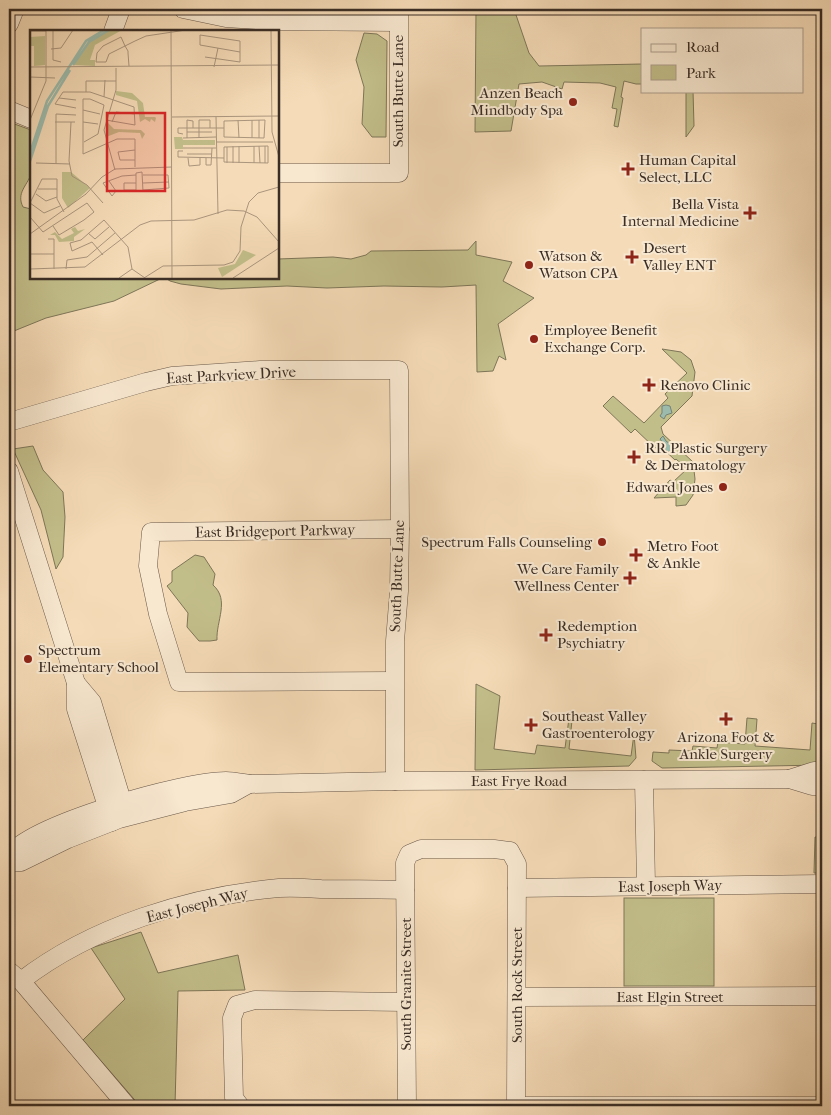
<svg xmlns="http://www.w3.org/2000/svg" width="831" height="1115" font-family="'IM FELL French Canon',serif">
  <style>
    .green { fill: #c2be8a; stroke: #7e7658 }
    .water { fill: #9cbbac; stroke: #758276 }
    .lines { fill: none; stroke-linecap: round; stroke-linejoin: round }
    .minor-casing { stroke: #69584a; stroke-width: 19 }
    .minor { stroke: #f8e8d0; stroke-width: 18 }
    .poi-dot { fill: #8f2418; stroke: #f8e8d0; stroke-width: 2 }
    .labels { text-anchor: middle; stroke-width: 4; stroke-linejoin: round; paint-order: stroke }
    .street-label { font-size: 15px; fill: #3a2d25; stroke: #f8e8d0 }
    .poi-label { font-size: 15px; fill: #3a2d25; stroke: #f8e8d0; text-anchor: start }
    .inset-river { fill: none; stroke: #9cbbac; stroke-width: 2.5 }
    .inset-road { fill: none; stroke: #aa957d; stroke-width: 1 }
    .view { fill: #d62828; fill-opacity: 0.15; stroke: #d62828; stroke-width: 2.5 }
    .inset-edge { fill: none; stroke: #3a2d25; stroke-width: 2.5 }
  </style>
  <rect width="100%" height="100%" fill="#f5dbb7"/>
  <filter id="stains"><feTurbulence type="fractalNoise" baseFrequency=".004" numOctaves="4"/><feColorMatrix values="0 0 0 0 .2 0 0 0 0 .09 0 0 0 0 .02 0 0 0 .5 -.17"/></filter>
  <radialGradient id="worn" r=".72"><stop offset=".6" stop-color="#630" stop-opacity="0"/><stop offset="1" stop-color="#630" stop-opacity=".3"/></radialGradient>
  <g class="green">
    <path d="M476 9H514L529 53 539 66 642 64V84H636L624 81 621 97 623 98 618 127 614 126 617 109 612 108 616 87 600 83 564 82 562 89 542 82 519 84 511 131 475 132Z"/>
    <path d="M364 33 377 34 387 41 386 137H372L362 124 364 87 356 60Z"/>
    <path d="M686 91H693L694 126 686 137Z"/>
    <path d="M9 122 31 130C31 140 34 165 31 174 27 186 16 193 23 207L31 209V278H161L160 279 114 301 46 318 9 333Z"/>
    <path d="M476 241V255L512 262 503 281 534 298 498 324 506 360 499 356 493 371 477 372 476 285 442 287 384 286 327 288 287 286 221 289 181 284 170 281 167 279 278 278V259L333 257 351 259 366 255 371 251 468 250Z"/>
    <path d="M662 349 681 352 691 360 695 372 692 396 661 427 663 434 693 462 695 479 693 495 686 505 676 506V497L654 498 670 480 673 482 687 469 676 459 675 460 659 445 655 448 635 429 631 433 603 406 613 396 644 423 668 398 665 394 687 373Z"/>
    <path d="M33 446 43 470 63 492 65 517 63 557 56 569 41 510 13 449Z"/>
    <path d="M195 555 204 557 215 574 213 585C230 600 216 621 217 640L210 641H199L187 627 188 613 167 586 172 582V571Z"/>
    <path d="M476 684 500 696 494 749 535 754 537 745 565 748 570 711H573L569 749 631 756 634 734 636 758 629 766 475 770Z"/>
    <path d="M747 718 757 719 755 746 810 750 812 723 818 724 822 720V765L662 768 652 761 653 752 669 753V750L692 751 693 746 717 748 718 742 745 744Z"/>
    <path d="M815 837H822V873H814Z"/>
    <rect x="624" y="898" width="90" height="88"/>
    <path d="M141 932 158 973 238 955 245 990 178 991 175 1106H140L83 1040 125 999 91 948Z"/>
  </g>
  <g class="water">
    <path d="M666 405 670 406 672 413 666 415 664 419 660 416 662 413V406Z"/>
    <path d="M663 436 666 441 673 446 671 451 668 452 662 447 663 443 660 439Z"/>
  </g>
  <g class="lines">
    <g class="minor-casing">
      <g id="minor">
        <path d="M183 9 226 18 269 21 398 22"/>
        <path d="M9 24 15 9"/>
        <path d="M113 31 121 9"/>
        <path d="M9 110 31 119"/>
        <path d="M278 173H399V9"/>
        <path d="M9 422 146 382 172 376 260 370H399L400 529 399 591 395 641V781"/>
        <path d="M9 471 76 683V709L112 822"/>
        <path d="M394 681 179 682 158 614 148 566 151 532 400 529"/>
        <path d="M76 683 92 702 126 814"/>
        <path d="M789 779 814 771H822"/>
        <path d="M644 780 646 885"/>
        <path d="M9 855C34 823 184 781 226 781 234 781 242 783 249 784L395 781 789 779 812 786H822"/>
        <path d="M9 863 21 862 68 839 119 819 185 802 231 794 249 784"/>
        <path d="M517 888 822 884"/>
        <path d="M9 971 21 981C92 926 190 896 279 888 293 887 307 888 321 889 349 889 377 889 405 890"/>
        <path d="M21 981 127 1106"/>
        <path d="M517 997 822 996"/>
        <path d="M240 1106 234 1098 232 1018 237 1005 255 1000 405 1002"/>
        <path d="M407 1106 405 863 409 854 421 849H494L510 851 517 864 516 1106"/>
        <path d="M516 1106H822"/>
      </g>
    </g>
    <use href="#minor" class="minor"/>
  </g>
  <g class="poi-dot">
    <circle cx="573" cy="102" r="5"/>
    <path d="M625.5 161.5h5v5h5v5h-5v5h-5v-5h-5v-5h5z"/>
    <path d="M747.5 205.5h5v5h5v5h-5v5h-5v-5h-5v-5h5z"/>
    <path d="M629.5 249.5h5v5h5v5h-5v5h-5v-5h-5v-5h5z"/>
    <circle cx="529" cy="265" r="5"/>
    <circle cx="534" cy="339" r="5"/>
    <path d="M646.5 377.5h5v5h5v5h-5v5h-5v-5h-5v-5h5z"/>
    <path d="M631.5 449.5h5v5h5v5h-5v5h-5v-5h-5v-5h5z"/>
    <circle cx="723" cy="487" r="5"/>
    <circle cx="602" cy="542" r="5"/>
    <path d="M633.5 547.5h5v5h5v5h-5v5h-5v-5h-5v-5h5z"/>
    <path d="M627.5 570.5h5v5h5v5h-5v5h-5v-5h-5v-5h5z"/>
    <path d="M543.5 627.5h5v5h5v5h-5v5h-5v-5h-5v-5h5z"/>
    <circle cx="28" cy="659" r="5"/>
    <path d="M723.5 711.5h5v5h5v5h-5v5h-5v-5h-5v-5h5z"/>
    <path d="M528.5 717.5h5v5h5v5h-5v5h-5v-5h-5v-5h5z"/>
  </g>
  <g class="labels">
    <g class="street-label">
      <text transform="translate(398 91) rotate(-90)" y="5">South Butte Lane</text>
      <text transform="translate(231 375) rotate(-3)" y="5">East Parkview Drive</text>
      <text transform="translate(275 531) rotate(-1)" y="5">East Bridgeport Parkway</text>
      <text transform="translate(397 576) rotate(-88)" y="5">South Butte Lane</text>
      <text x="519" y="786">East Frye Road</text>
      <text transform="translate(670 886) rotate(-1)" y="5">East Joseph Way</text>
      <text transform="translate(197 905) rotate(-14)" y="5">East Joseph Way</text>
      <text transform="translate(406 984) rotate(-90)" y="5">South Granite Street</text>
      <text transform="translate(517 985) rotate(-90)" y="5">South Rock Street</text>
      <text x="670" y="1002">East Elgin Street</text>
    </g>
    <g class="poi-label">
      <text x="563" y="98" text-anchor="end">Anzen Beach<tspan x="563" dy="17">Mindbody Spa</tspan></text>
      <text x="639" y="165">Human Capital<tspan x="639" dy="17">Select, LLC</tspan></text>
      <text x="739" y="209" text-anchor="end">Bella Vista<tspan x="739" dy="17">Internal Medicine</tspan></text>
      <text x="643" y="253">Desert<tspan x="643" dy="17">Valley ENT</tspan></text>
      <text x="539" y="261">Watson &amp;<tspan x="539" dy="17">Watson CPA</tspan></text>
      <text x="544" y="335">Employee Benefit<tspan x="544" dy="17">Exchange Corp.</tspan></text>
      <text x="660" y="390">Renovo Clinic</text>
      <text x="645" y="453">RR Plastic Surgery<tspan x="645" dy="17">&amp; Dermatology</tspan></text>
      <text x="713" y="492" text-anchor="end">Edward Jones</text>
      <text x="592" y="547" text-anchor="end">Spectrum Falls Counseling</text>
      <text x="647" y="551">Metro Foot<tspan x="647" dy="17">&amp; Ankle</tspan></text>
      <text x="619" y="574" text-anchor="end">We Care Family<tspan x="619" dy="17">Wellness Center</tspan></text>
      <text x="557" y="631">Redemption<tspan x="557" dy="17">Psychiatry</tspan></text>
      <text x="38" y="655">Spectrum<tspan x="38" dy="17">Elementary School</tspan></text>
      <text x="542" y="721">Southeast Valley<tspan x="542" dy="17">Gastroenterology</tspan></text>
      <text x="726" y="742" text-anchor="middle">Arizona Foot &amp;<tspan x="726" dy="17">Ankle Surgery</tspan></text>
    </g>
  </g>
  <g transform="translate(30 30)">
    <rect width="249" height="249" fill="#f5dbb7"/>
    <path d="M79 0H92L65 15 60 30H65V36L44 35 60 11ZM15 6V35L4 36V16H0V7ZM86 61 102 63 113 73 115 87H125L126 88 125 92 121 89 120 92 115 89 110 92 107 71 86 65ZM76 91 84 99 111 100 115 104 112 109 110 103 89 102 76 107ZM144 107H152L153 110H185V115H153V119H145ZM32 142H41L60 158 38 178 32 168ZM45 197 48 201 55 199 44 207V211L29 212 25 205H20L25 202 32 209 44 203 41 199ZM213 220 226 225 192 247 188 238 205 234Z" fill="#c2be8a"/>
    <path class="inset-river" d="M43 35 59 12 79 0M0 123 17 71 56 11 74 0M0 131 18 76 40 40"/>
    <path class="inset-road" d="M23 0V30L31 32M141 0 142 248M241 0 242 102 249 127M0 1H16M21 19 31 18 43 0M175 27 210 32V11L170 5V15L210 22M99 36 98 23V21L95 16 91 7 73 16 67 23 66 32H76L79 24 105 11 116 6 156 0M0 37 249 35M184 37 188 18M0 47 25 48M56 62V51H86M74 67 75 50M29 68 46 70M46 78 25 74 33 62H60L104 77 105 95 76 90M53 80 70 84M142 87 249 86M186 87 188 184M0 90 16 51V0M208 90 209 108M222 90V108M229 90V108M235 90 234 108 194 107V91ZM25 92H45M41 92 39 131 42 146 57 155 73 173M53 92 68 94M82 92 86 82 105 84M157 102H182M153 104 148 103V98H194M153 108 186 107M157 108V90L163 91V98M169 108V90H180V98M54 112 68 104 74 75 60 69H53V124L87 109H105V137M186 112H243M203 116V133M209 116V133M224 116V133M229 116 230 133M235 116V133M238 116V133L194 132V117ZM153 118H186M153 121H148V127L194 128M157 124H182M158 128 159 136 170 135V128M176 128V135H181L182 118M105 130H90L88 122 105 120M6 133 40 134M197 133V117M26 134V84L46 85M85 140 74 100 86 60V38M79 151 86 161 82 166 73 153 92 146 106 145M106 153H94V160H106M113 153 139 152M8 159H27M113 160 139 158 138 145H113M106 162V143L112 142 113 162M6 164 16 171 27 167M55 165 72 147 85 139 142 137M0 173 12 149H27V169L34 182M0 173 14 183 30 176M0 187 13 202 57 173M23 196 29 205 54 190 64 182 57 173M58 203 65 209 79 197M0 204 56 164M18 209H24V239M0 224H24M73 225 62 212 42 221 40 213 51 210 74 190 98 217 102 239M0 239 55 237 110 195 121 191 164 190 197 180 214 181 227 187 249 212M36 239 37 230 57 227 85 203M89 248 102 239 115 248M114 248 133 236 194 235 203 232 210 221 211 197 219 172 228 163 249 157M203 248 249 218"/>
    <path class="view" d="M77 83H135V161H77Z"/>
    <rect width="249" height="249" class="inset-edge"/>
  </g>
  <rect width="831" height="1115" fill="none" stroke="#f5dbb7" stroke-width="30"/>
  <rect x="10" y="10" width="811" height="1095" fill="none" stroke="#3a2d25" stroke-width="2.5"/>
  <rect x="15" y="15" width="801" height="1085" fill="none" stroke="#3a2d25"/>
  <rect x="641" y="28" width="162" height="65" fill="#f8e8d0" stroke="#ac9d8c"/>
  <rect x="651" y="44" width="25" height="8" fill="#f8e8d0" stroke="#ac9d8c"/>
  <text x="686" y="52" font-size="15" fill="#3a2d25">Road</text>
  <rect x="651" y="65" width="25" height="15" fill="#c2be8a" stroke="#ac9d8c"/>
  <text x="686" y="78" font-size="15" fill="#3a2d25">Park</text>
  <rect width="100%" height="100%" filter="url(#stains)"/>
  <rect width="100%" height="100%" fill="url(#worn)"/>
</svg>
